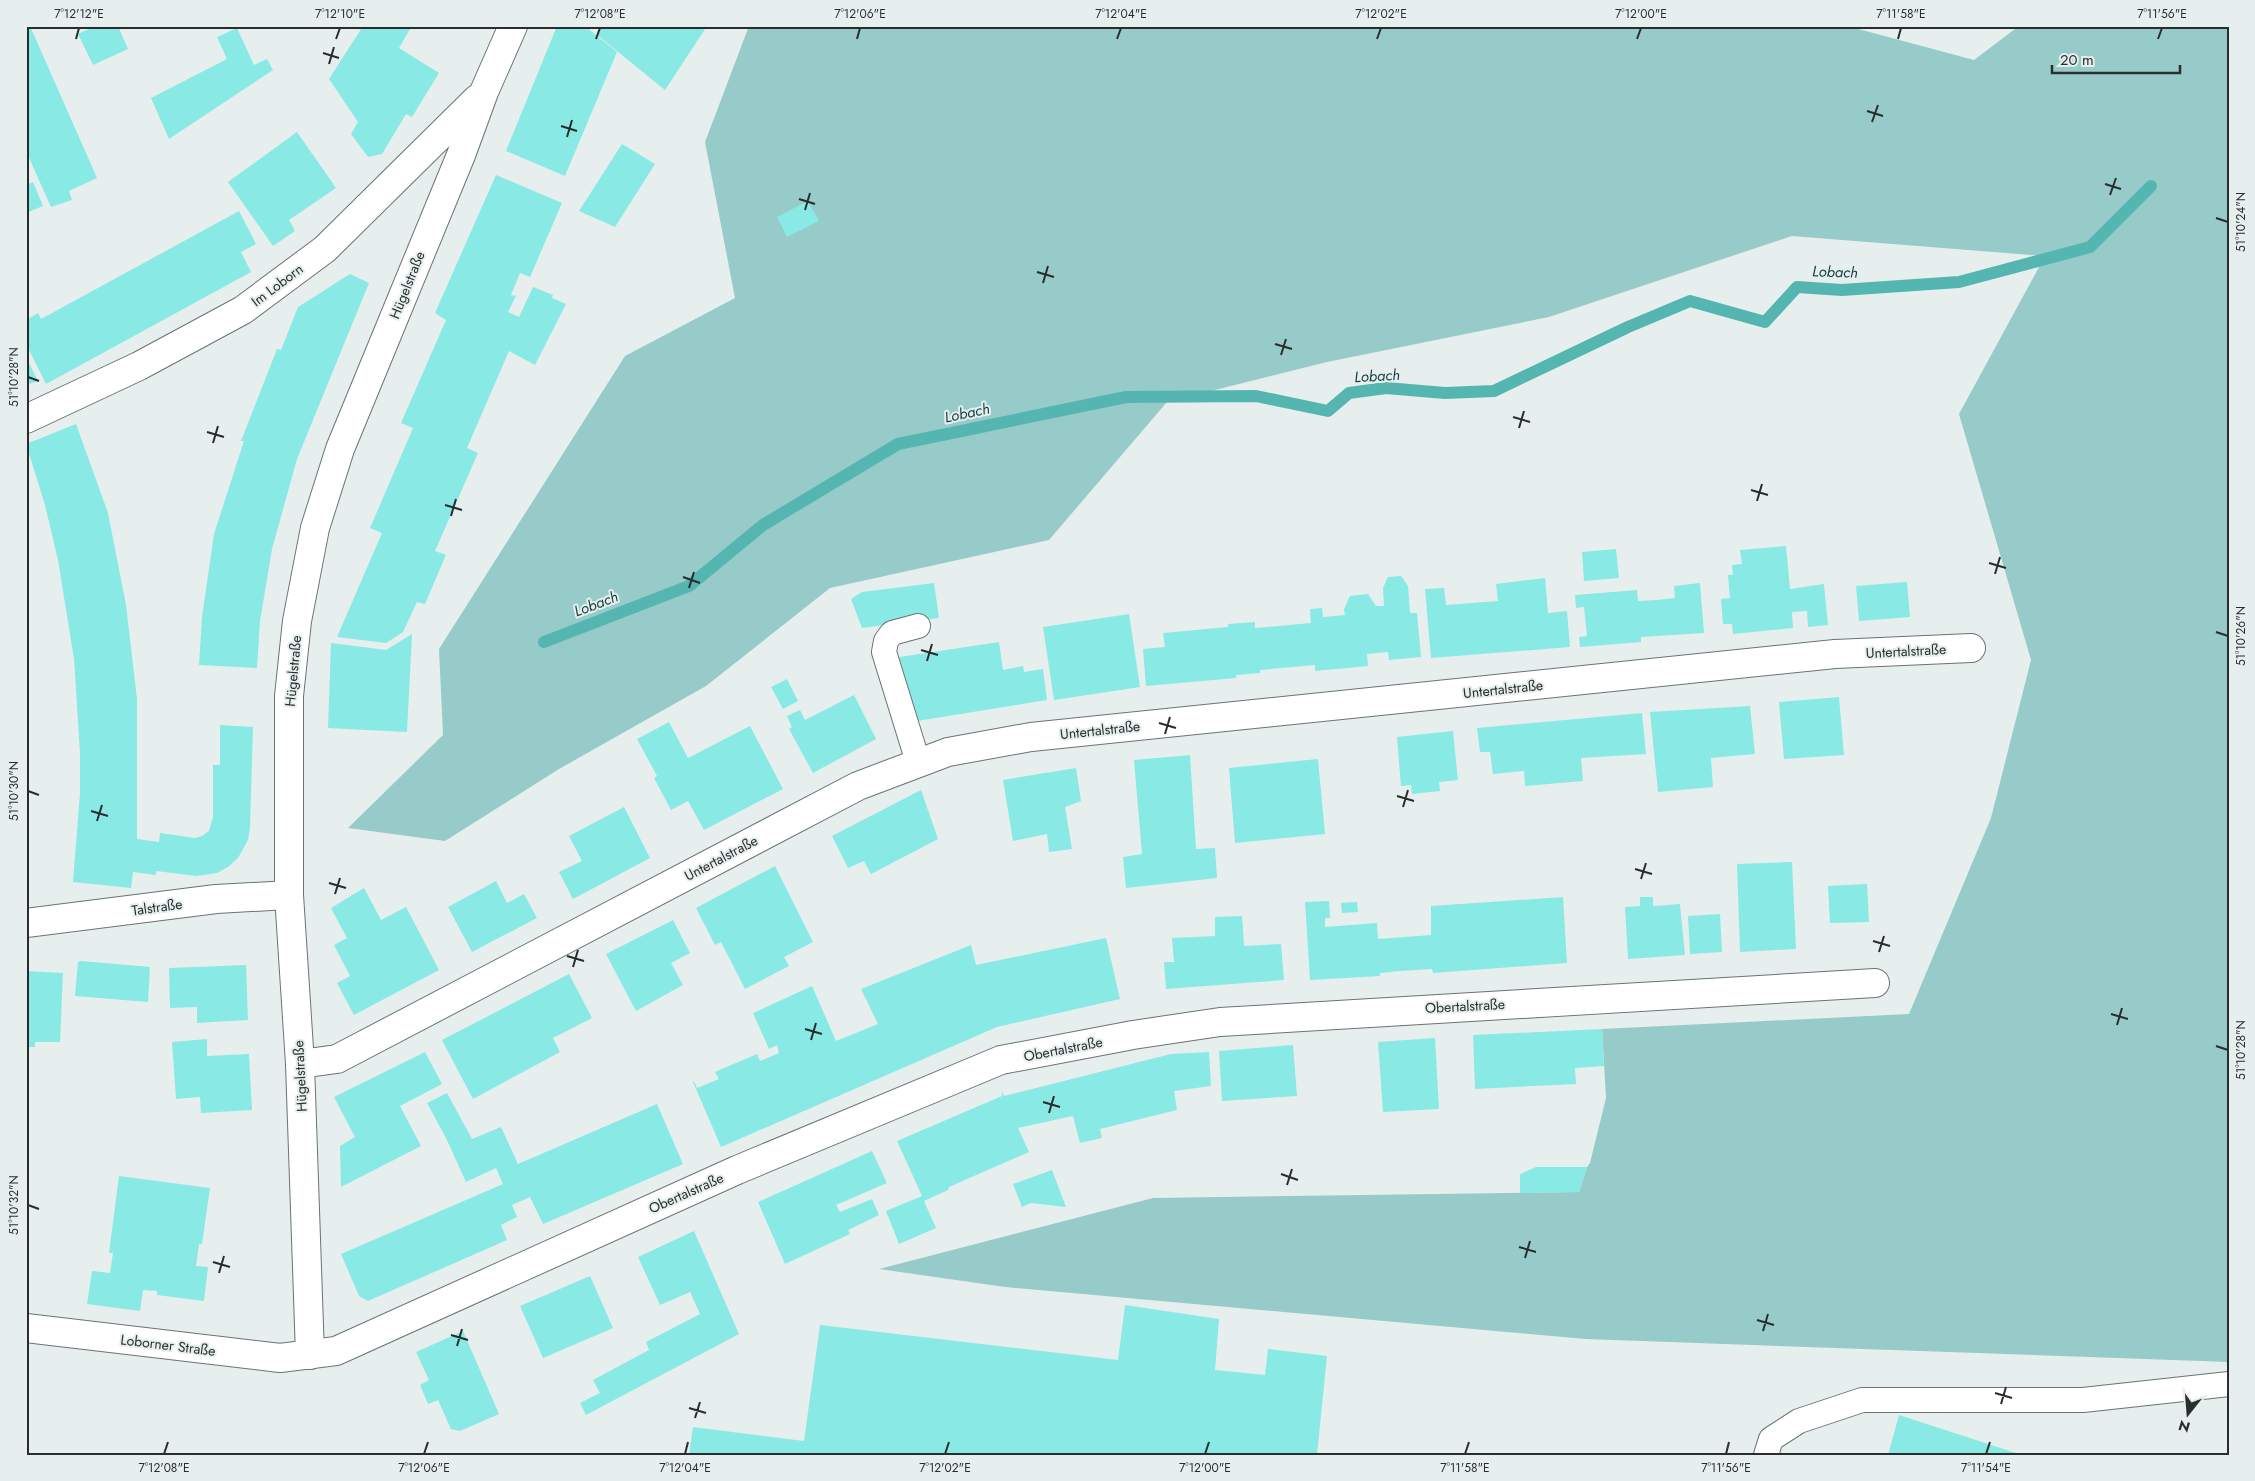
<svg xmlns="http://www.w3.org/2000/svg" width="2255" height="1481" font-family="Jost,sans-serif">
  <style>
    .green { fill: #96cbc9 }
    .lines { fill: none; stroke-linecap: round; stroke-linejoin: round }
    .stream { stroke: #54b5b1; stroke-width: 12 }
    .building { fill: #89e9e5 }
    .service-casing { stroke: #6b7372; stroke-width: 26 }
    .minor-casing { stroke: #6b7372; stroke-width: 30 }
    .service { stroke: #fff; stroke-width: 24 }
    .minor { stroke: #fff; stroke-width: 28 }
    .ticks { fill: none; stroke: #2a2d2d; stroke-width: 2 }
    .labels { text-anchor: middle; stroke-width: 4; stroke-linejoin: round; paint-order: stroke }
    .street-label { font-size: 14px; fill: #2a2d2d; stroke: #e6efee }
    .water-label { font-size: 15px; font-style: italic; fill: #113e3d; stroke: #e6efee }
    .neatline { fill: none; stroke: #2a2d2d; stroke-width: 2 }
    .ticks-label { font-size: 12px; text-anchor: middle; fill: #2a2d2d }
  </style>
  <rect width="100%" height="100%" fill="#e6efee"/>
  <path class="green" d="M749 26H1847L1974 60 2019 26H2229V1362L1585 1339 1005 1287 879 1269 1153 1198 1579 1192 1587 1167 1590 1163 1606 1098 1602 1029 1909 1014 1991 818 2031 660 1959 414 2045 256 1792 236 1549 317 1327 362 1167 402 1049 540 830 588 706 686 559 769 445 841 348 828 443 735 439 649 625 356 735 298 705 142Z"/>
  <g class="lines">
    <path class="stream" d="M544 642 689 586 763 525 898 444 1126 397 1256 396 1328 411 1349 393 1386 388 1445 393 1494 391 1628 327 1690 301 1765 322 1797 287 1842 290 1959 282 2090 247 2151 186"/>
  </g>
  <g class="building">
    <path d="M26 26H30L97 178 69 191 72 200 51 207 26 151Z"/>
    <path d="M90 26H118L128 49 93 65 78 34 91 28Z"/>
    <path d="M363 26H415L410 29 399 48 439 73 412 117 406 114 382 154 368 157 351 134 358 122 329 79Z"/>
    <path d="M557 26H585L617 52 565 176 506 151Z"/>
    <path d="M601 26H707L665 90 596 34Z"/>
    <path d="M237 28 254 65 267 59 273 70 169 139 151 98 227 59 217 37Z"/>
    <path d="M297 132 336 188 289 220 295 231 273 246 228 182Z"/>
    <path d="M622 144 655 164 615 227 579 211Z"/>
    <path d="M496 175 562 203 530 277 520 273 511 295 516 296 508 312 519 317 533 287 553 295 552 298 566 304 535 365 509 351 467 448 478 453 435 551 446 555 425 604 417 602 403 632 386 643 337 637 382 533 370 528 413 428 401 423 446 320 435 313Z"/>
    <path d="M33 182 43 206 26 213V185Z"/>
    <path d="M808 201 819 221 787 237 777 217Z"/>
    <path d="M239 211 256 244 241 252 251 272 46 384 26 344V320L38 313 41 319Z"/>
    <path d="M350 274 369 283 297 459 272 549 260 621 257 668 199 665 202 617 214 534 244 441H241L277 349 281 350 298 307Z"/>
    <path d="M26 357 38 381 26 385Z"/>
    <path d="M76 424 108 513 126 605 137 699V839L159 842 160 833 195 838 202 836 209 831 213 817V765H220V725L253 727 250 828 248 840 238 858 228 867 217 873 197 876 156 871V875L133 872 131 888 73 882 80 793V752L74 659 58 560 45 505 26 444Z"/>
    <path d="M1786 546 1790 589 1824 584 1828 625 1808 627 1807 611 1792 612 1793 628 1733 634 1732 624H1723L1721 599 1730 598 1728 575H1733L1732 565 1742 564 1740 550Z"/>
    <path d="M1616 549 1619 578 1584 581 1582 552Z"/>
    <path d="M1401 576 1408 586 1410 613H1417L1421 657 1389 660 1388 652 1367 654 1368 666 1315 671V665L1260 670V673L1236 675V678L1146 686 1143 649 1165 647 1163 633 1228 627V624L1255 622V628L1311 623 1310 609 1322 608 1323 617 1345 615 1344 609 1350 596 1368 594 1376 606H1384L1383 588 1388 577Z"/>
    <path d="M1545 578 1548 613 1567 611 1570 647 1431 658 1425 589 1444 588 1446 605 1498 601 1496 584Z"/>
    <path d="M1907 582 1910 617 1859 621 1856 586Z"/>
    <path d="M934 583 939 618 862 628 851 599 862 592Z"/>
    <path d="M1700 583 1704 633 1641 637V642L1580 647 1579 637 1587 636 1584 607 1576 608 1575 595 1637 590 1638 601 1657 600 1675 598 1674 586Z"/>
    <path d="M1129 614 1140 687 1054 700 1043 627Z"/>
    <path d="M412 634 407 732 328 728 331 643 386 650Z"/>
    <path d="M999 642 1003 670 1023 666 1024 672 1043 669 1047 700 917 721 893 658Z"/>
    <path d="M787 679 798 701 783 709 771 687Z"/>
    <path d="M854 695 876 739 813 773 789 729 792 727 787 716 800 710 805 720Z"/>
    <path d="M1839 697 1844 755 1784 759 1779 702Z"/>
    <path d="M1750 706 1755 754 1711 758 1713 787 1658 792 1650 712Z"/>
    <path d="M1642 713 1646 754 1581 758 1583 781 1525 786 1524 771 1493 774 1490 752H1480L1477 728Z"/>
    <path d="M669 722 688 758 750 726 783 789 704 830 688 801 671 810 654 778 657 776 637 739Z"/>
    <path d="M1453 731 1458 780 1439 782 1440 791 1412 794 1411 785 1401 786 1397 737Z"/>
    <path d="M1190 755 1196 849 1215 848 1217 878 1126 888 1123 857 1142 854 1134 760Z"/>
    <path d="M1318 759 1325 834 1235 843 1229 768Z"/>
    <path d="M1076 768 1081 801 1065 807 1072 849 1049 852 1047 834 1013 841 1003 780Z"/>
    <path d="M921 790 938 839 871 874 864 861 848 868 832 836Z"/>
    <path d="M624 807 650 858 573 899 559 872 582 861 569 836Z"/>
    <path d="M1792 862 1796 949 1740 952 1737 864Z"/>
    <path d="M775 866 813 942 784 957 789 966 745 989 721 942 715 945 696 908Z"/>
    <path d="M496 881 507 903 524 894 537 918 472 952 448 907Z"/>
    <path d="M1867 884 1869 922 1830 923 1828 886Z"/>
    <path d="M364 888 381 920 406 907 439 970 354 1015 337 983 350 976 334 945 347 938 331 908Z"/>
    <path d="M1563 897 1567 963 1433 973 1432 969 1400 971 1380 973V976L1310 980 1305 902 1329 901 1330 918H1325V927L1377 923 1378 939 1431 935V906Z"/>
    <path d="M1640 897H1653V906L1680 904 1685 955 1628 959 1625 907 1640 906Z"/>
    <path d="M1357 902 1358 912 1342 913 1341 903Z"/>
    <path d="M1720 914 1722 952 1690 954 1688 916Z"/>
    <path d="M1242 916 1244 946 1281 944 1284 980 1166 989 1164 962H1174L1172 938 1215 936V917Z"/>
    <path d="M673 920 690 953 671 963 683 985 636 1011 606 954Z"/>
    <path d="M1106 938 1120 999 997 1027 721 1147 693 1082 694 1081 697 1088 719 1079 715 1072 757 1054 760 1061 779 1053 777 1045 769 1049 753 1013 812 986 836 1041 878 1024 861 989 971 945 976 965Z"/>
    <path d="M81 961 150 967 148 1002 75 996 78 962Z"/>
    <path d="M246 965 248 1020 197 1023V1007L170 1008 169 968Z"/>
    <path d="M26 971 63 973 60 1042H35V1047H26Z"/>
    <path d="M569 974 592 1018 553 1038 560 1052 473 1099 442 1040Z"/>
    <path d="M1602 1029 1604 1066 1575 1068 1576 1084 1475 1089 1473 1035Z"/>
    <path d="M1435 1038 1439 1109 1383 1112 1378 1042Z"/>
    <path d="M207 1039V1056L249 1054 252 1110 201 1113 200 1097 176 1099 172 1042Z"/>
    <path d="M1293 1045 1297 1096 1222 1101 1219 1051Z"/>
    <path d="M425 1052 442 1084 400 1106 421 1146 341 1187 340 1146 355 1137 334 1097Z"/>
    <path d="M1209 1052 1211 1086 1174 1091 1177 1110 1100 1129 1102 1138 1080 1143 1073 1116 1018 1128 1029 1152 949 1187 948 1190 924 1201 936 1228 899 1244 886 1211 922 1196 897 1141 1002 1096V1091L1004 1096 1171 1054Z"/>
    <path d="M447 1093 472 1139 501 1127 518 1164 657 1104 683 1164 543 1224 530 1197 512 1205 517 1217 501 1225 507 1240 368 1301 359 1296 341 1254 503 1184 496 1168 466 1182 446 1138 427 1103Z"/>
    <path d="M872 1151 887 1183 836 1205 840 1212 872 1199 879 1215 848 1230 850 1234 785 1264 758 1202Z"/>
    <path d="M1536 1167H1587L1579 1192 1520 1193V1174Z"/>
    <path d="M1052 1170 1066 1207 1031 1203 1022 1207 1013 1184Z"/>
    <path d="M119 1176 210 1188 202 1244H199L196 1266 208 1267 204 1301 157 1295V1291L143 1290 140 1311 87 1304 92 1271 110 1273 113 1253H109Z"/>
    <path d="M694 1231 739 1334 586 1415 580 1403 600 1393 593 1380 649 1350 646 1342 700 1314 690 1292 660 1305 638 1257Z"/>
    <path d="M590 1276 613 1328 543 1358 520 1306Z"/>
    <path d="M1125 1305 1219 1319 1215 1370 1265 1375 1268 1349 1327 1356 1317 1455H689L693 1427 804 1441 820 1325 1118 1360Z"/>
    <path d="M463 1331 499 1414 460 1431 451 1429 438 1400 428 1404 420 1385 429 1380 416 1352Z"/>
    <path d="M1899 1415 2019 1454V1455H1888Z"/>
  </g>
  <g class="lines">
    <g class="service-casing">
      <g id="service">
        <path d="M918 626 892 633 886 641 884 652 918 762"/>
        <path d="M1766 1455 1771 1439 1799 1421 1862 1400H2083L2229 1384"/>
      </g>
    </g>
    <g class="minor-casing">
      <g id="minor">
        <path d="M26 419 139 366 243 310 325 249 477 99"/>
        <path d="M26 923 216 899 289 895"/>
        <path d="M300 1064 337 1059 858 786 948 752 1031 737 1835 654 1971 648"/>
        <path d="M26 1328 280 1358 336 1351 737 1170 1001 1060 1133 1035 1220 1022 1875 983"/>
        <path d="M310 1355 300 1064 289 895V696L297 621 315 528 340 449 461 155 484 92 513 26"/>
      </g>
    </g>
    <use href="#service" class="service"/>
    <use href="#minor" class="minor"/>
  </g>
  <path class="ticks" d="M76 39 79 28M336 39 340 28M596 39 600 28M857 39 860 28M1117 39 1121 28M1377 39 1381 28M1637 39 1641 28M1898 39 1901 28M2158 39 2162 28M323 53 339 58M329 64 334 47M1867 111 1883 116M1872 122 1878 105M561 126 577 131M567 137 572 120M2105 184 2121 189M2110 195 2116 178M799 199 815 204M805 210 810 193M2216 218 2228 222M1037 272 1054 277M1043 283 1048 266M1275 344 1292 349M1281 355 1286 339M28 377 39 381M1513 417 1530 422M1519 428 1524 411M207 432 224 437M213 443 218 426M1751 490 1768 495M1757 501 1762 484M445 505 462 510M451 516 456 499M1989 563 2006 568M1995 574 2000 557M683 577 700 583M689 588 694 572M2216 632 2228 636M921 650 938 655M927 661 932 644M1159 723 1176 728M1165 734 1170 717M28 791 39 795M1397 796 1414 801M1403 807 1408 790M91 811 108 816M97 821 102 805M1635 869 1652 874M1641 879 1646 863M329 883 346 888M335 894 340 878M1873 941 1890 946M1879 952 1884 936M567 956 584 961M573 967 578 950M2111 1014 2128 1019M2117 1025 2122 1008M805 1029 822 1034M811 1040 816 1023M2216 1046 2228 1050M1043 1102 1060 1107M1049 1113 1054 1096M1281 1174 1298 1180M1287 1185 1292 1169M28 1205 39 1209M1519 1247 1536 1252M1525 1258 1530 1241M213 1262 230 1267M219 1273 224 1256M1757 1320 1774 1325M1763 1331 1768 1314M451 1335 468 1340M457 1346 462 1329M1995 1393 2012 1398M2001 1404 2006 1387M689 1408 706 1413M695 1418 700 1402M164 1454 168 1442M424 1454 428 1442M685 1454 688 1442M945 1454 949 1442M1205 1454 1209 1442M1465 1454 1469 1442M1726 1454 1729 1442M1986 1454 1990 1442"/>
  <g class="labels">
    <g class="street-label">
      <text transform="translate(277 285) rotate(-37)" y="5">Im Loborn</text>
      <text transform="translate(407 285) rotate(-68)" y="5">Hügelstraße</text>
      <text transform="translate(1906 651) rotate(-3)" y="5">Untertalstraße</text>
      <text transform="translate(293 671) rotate(-85)" y="5">Hügelstraße</text>
      <text transform="translate(1503 689) rotate(-6)" y="5">Untertalstraße</text>
      <text transform="translate(1100 730) rotate(-6)" y="5">Untertalstraße</text>
      <text transform="translate(721 858) rotate(-28)" y="5">Untertalstraße</text>
      <text transform="translate(157 907) rotate(-8)" y="5">Talstraße</text>
      <text transform="translate(1465 1006) rotate(-3)" y="5">Obertalstraße</text>
      <text transform="translate(1063 1049) rotate(-11)" y="5">Obertalstraße</text>
      <text transform="translate(300 1076) rotate(-93)" y="5">Hügelstraße</text>
      <text transform="translate(686 1193) rotate(-24)" y="5">Obertalstraße</text>
      <text transform="translate(168 1345) rotate(7)" y="5">Loborner Straße</text>
    </g>
    <g class="water-label">
      <text transform="translate(1835 272) rotate(2)" y="5">Lobach</text>
      <text transform="translate(1377 376) rotate(-3)" y="5">Lobach</text>
      <text transform="translate(967 413) rotate(-12)" y="5">Lobach</text>
      <text transform="translate(596 604) rotate(-21)" y="5">Lobach</text>
    </g>
  </g>
  <rect width="2255" height="1481" fill="none" stroke="#e6efee" stroke-width="55"/>
  <g transform="translate(2188 1414) rotate(197)" stroke="#e6efee" stroke-width="4" paint-order="stroke">
  <path d="M0-4L9 19L0 12L-9 19Z" fill="#2a2d2d"/>
  <text y="-8" font-size="14" font-weight="bold" text-anchor="middle" fill="#2a2d2d">N</text>
  </g>
  <path d="M2052 65v8h128v-8" fill="none" stroke="#2a2d2d" stroke-width="2.5"/>
  <text x="2060" y="65" font-size="15" fill="#2a2d2d" stroke="#e6efee" stroke-width="4" paint-order="stroke">20 m</text>
  <rect x="28" y="28" width="2200" height="1426" class="neatline"/>
  <g class="ticks-label">
    <text x="79" y="18">7°12'12"E</text>
    <text x="340" y="18">7°12'10"E</text>
    <text x="600" y="18">7°12'08"E</text>
    <text x="860" y="18">7°12'06"E</text>
    <text x="1121" y="18">7°12'04"E</text>
    <text x="1381" y="18">7°12'02"E</text>
    <text x="1641" y="18">7°12'00"E</text>
    <text x="1901" y="18">7°11'58"E</text>
    <text x="2162" y="18">7°11'56"E</text>
    <text transform="translate(2241 222) rotate(-90)" y="4">51°10'24"N</text>
    <text transform="translate(14 377) rotate(-90)" y="4">51°10'28"N</text>
    <text transform="translate(2241 636) rotate(-90)" y="4">51°10'26"N</text>
    <text transform="translate(14 791) rotate(-90)" y="4">51°10'30"N</text>
    <text transform="translate(2241 1050) rotate(-90)" y="4">51°10'28"N</text>
    <text transform="translate(14 1205) rotate(-90)" y="4">51°10'32"N</text>
    <text x="164" y="1472">7°12'08"E</text>
    <text x="424" y="1472">7°12'06"E</text>
    <text x="685" y="1472">7°12'04"E</text>
    <text x="945" y="1472">7°12'02"E</text>
    <text x="1205" y="1472">7°12'00"E</text>
    <text x="1465" y="1472">7°11'58"E</text>
    <text x="1726" y="1472">7°11'56"E</text>
    <text x="1986" y="1472">7°11'54"E</text>
  </g>
</svg>
